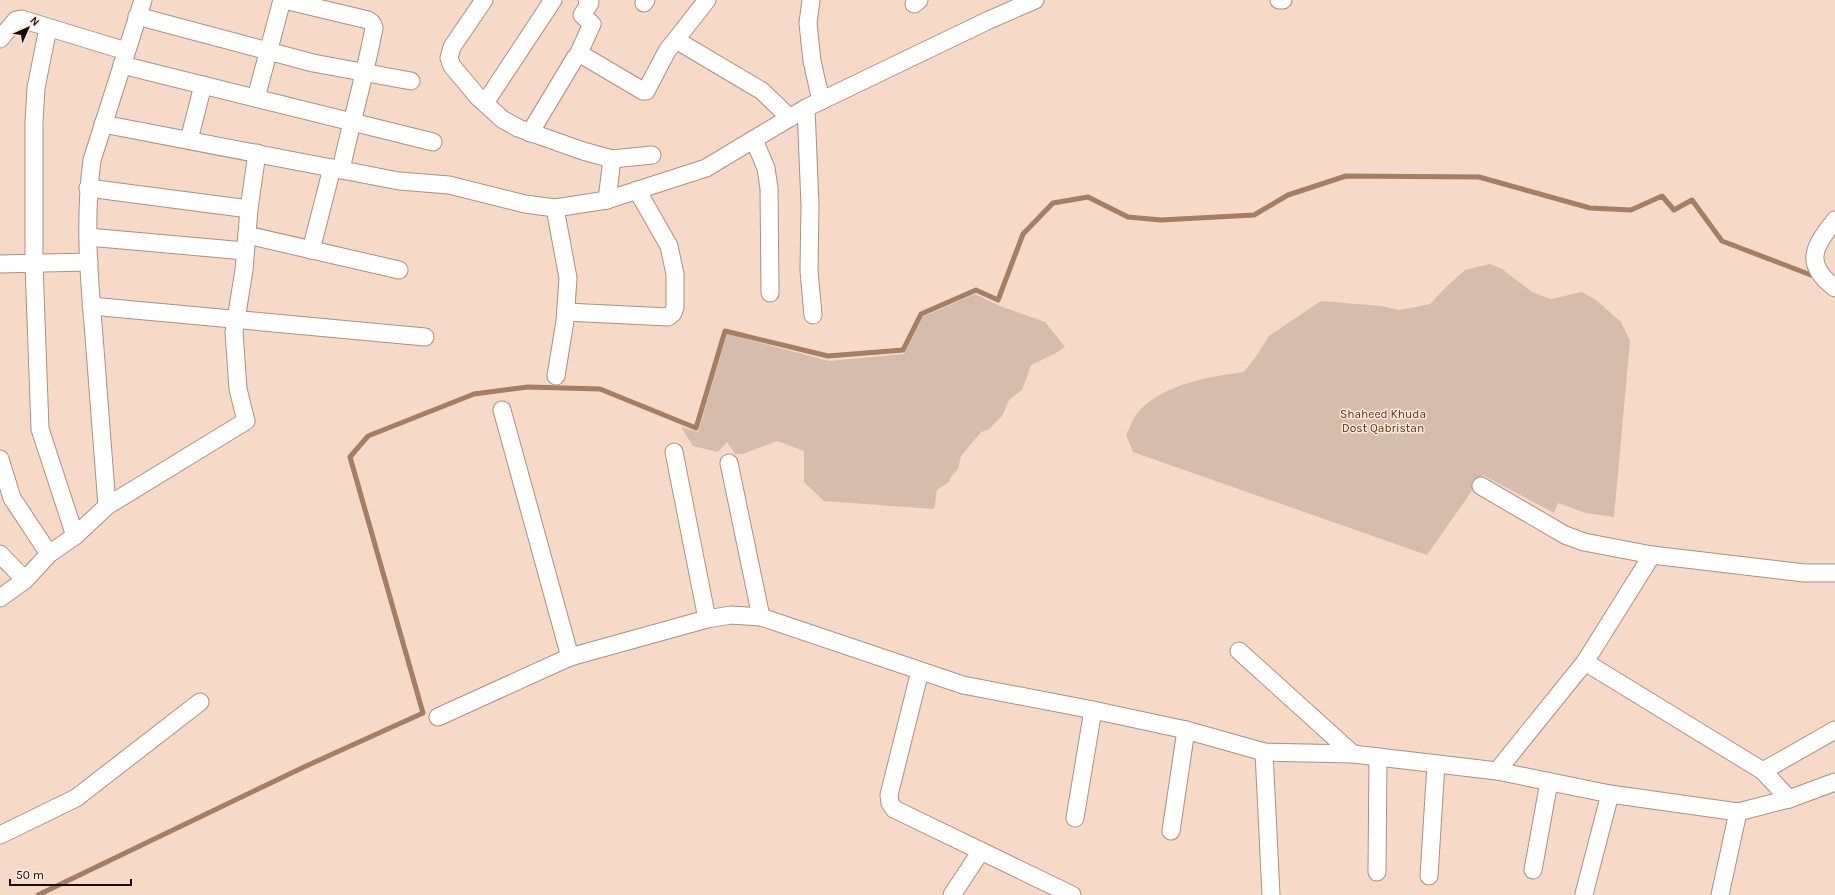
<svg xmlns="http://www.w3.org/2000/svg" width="1835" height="895" font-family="Karla,sans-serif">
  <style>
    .green { fill: #d5bcac }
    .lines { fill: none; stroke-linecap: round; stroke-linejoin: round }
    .stream { stroke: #a47e65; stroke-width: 5 }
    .minor-casing { stroke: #ac9180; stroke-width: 19 }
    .minor { stroke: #fff; stroke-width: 17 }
    .labels { text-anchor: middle; stroke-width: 3; stroke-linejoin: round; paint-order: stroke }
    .park-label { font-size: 12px; fill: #633105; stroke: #fbe9de }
  </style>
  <rect width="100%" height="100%" fill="#f6d9c6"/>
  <g class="green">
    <path d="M1490 264 1502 269 1532 292 1551 299 1582 292 1596 300 1621 322 1630 341 1614 517 1586 513 1558 503 1554 513 1483 475 1427 555 1133 452 1126 435C1130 427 1134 415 1141 409 1168 383 1208 377 1244 372L1257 355 1269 336 1321 301 1381 306 1399 310 1416 307 1430 304 1446 287 1465 270Z"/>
    <path d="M975 294 1000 306 1045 322 1065 347 1056 353 1031 365 1022 390 1009 400 1002 416 988 430 981 432 961 456 958 469 950 478V481L937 490 934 509 824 501 804 482V451L777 441 743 454H735L727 442 718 452 693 446 681 427 698 432 727 334 829 361 904 354 922 317Z"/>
  </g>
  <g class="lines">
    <path class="stream" d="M38 895 304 767 423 713 350 457 368 436 474 394 528 387 600 389 696 428 725 331 828 356 903 350 921 314 976 290 998 300 1023 234 1053 203 1088 197 1128 217 1161 220 1254 215 1288 195 1346 176 1479 177 1590 208 1631 210 1662 196 1674 210 1692 200 1722 241 1811 275"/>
    <g class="minor-casing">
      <g id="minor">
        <path d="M284 0 368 20 372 23 374 28C365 76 351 122 341 170"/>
        <path d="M484 0 452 47 449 58 452 66 478 97 502 119 518 128 583 151 612 159 652 155"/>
        <path d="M811 0 808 23 812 61 821 101"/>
        <path d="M1279 0H1283"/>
        <path d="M644 3 646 0"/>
        <path d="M914 4 919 0"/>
        <path d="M137 16 313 63 411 81"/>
        <path d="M48 28 36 88 34 122V264L40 429 75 536"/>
        <path d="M0 39 16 20 21 19 126 51"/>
        <path d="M676 40 762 91 790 118"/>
        <path d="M578 55 592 24 582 15 590 3 587 0"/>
        <path d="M122 65 433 142"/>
        <path d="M256 98 282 0"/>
        <path d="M485 103 553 0"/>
        <path d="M806 108 810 205 809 271 813 315"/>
        <path d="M103 124 399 181 449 185 525 204 555 208 607 200 706 168 806 108 989 20 1035 0"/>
        <path d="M530 133 575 58 578 55H582L643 91H646L667 51 707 0"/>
        <path d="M189 140 203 85"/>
        <path d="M754 140 766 168 769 188 770 293"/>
        <path d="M88 188 249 209"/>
        <path d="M607 200 612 159"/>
        <path d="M555 208 568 278 565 321 556 376"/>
        <path d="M1835 220C1815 246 1802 263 1835 288"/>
        <path d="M247 235 399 270"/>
        <path d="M88 237 245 251"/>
        <path d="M311 250 332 168"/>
        <path d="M0 264 89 262"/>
        <path d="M91 306 425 337"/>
        <path d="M566 312 668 317 673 313 675 307V274L669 246 637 190"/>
        <path d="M502 410 570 657"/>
        <path d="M674 452 707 619"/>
        <path d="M0 459 12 498 49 554"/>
        <path d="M729 463 761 617"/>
        <path d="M1481 486 1565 535 1584 542 1652 555 1804 573H1835"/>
        <path d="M107 506C103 449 98 393 94 336 89 278 84 219 92 160L143 0"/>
        <path d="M0 554 25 580"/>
        <path d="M0 598 25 580 49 554 75 536 107 506 246 421 238 389 234 332 244 270 249 209 257 153"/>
        <path d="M1239 651 1353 754"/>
        <path d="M1585 662 1763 771 1789 799"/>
        <path d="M920 671 889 795 890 803 894 809 1072 895"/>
        <path d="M438 717 570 657 707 619 731 615 761 617 963 685 1093 710 1186 730 1264 752 1353 754 1497 771 1610 794 1738 812 1789 799 1835 782"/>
        <path d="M1264 752 1271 895"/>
        <path d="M1497 771 1585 662 1652 555"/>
        <path d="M1763 771 1835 730"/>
        <path d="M1075 818 1093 710"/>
        <path d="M1171 831 1186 730"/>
        <path d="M0 835 76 798 200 702"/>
        <path d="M1533 870 1549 782"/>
        <path d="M1377 872 1378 757"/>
        <path d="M1429 876 1436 764"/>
        <path d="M1584 894 1610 794"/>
        <path d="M952 895 981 851"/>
        <path d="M1720 895 1738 812"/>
      </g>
    </g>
    <use href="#minor" class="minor"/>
  </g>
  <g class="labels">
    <g class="park-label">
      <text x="1383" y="418">Shaheed Khuda<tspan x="1383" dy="14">Dost Qabristan</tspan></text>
    </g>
  </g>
  <g transform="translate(28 28) rotate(45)" stroke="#fbe9de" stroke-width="3" paint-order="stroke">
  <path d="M0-3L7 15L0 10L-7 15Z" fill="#140b05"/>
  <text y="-6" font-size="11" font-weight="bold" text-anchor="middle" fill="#140b05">N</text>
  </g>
  <path d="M10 879v6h121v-6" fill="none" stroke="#140b05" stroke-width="2"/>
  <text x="16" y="879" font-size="12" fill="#140b05" stroke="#fbe9de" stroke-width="3" paint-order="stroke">50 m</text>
</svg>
